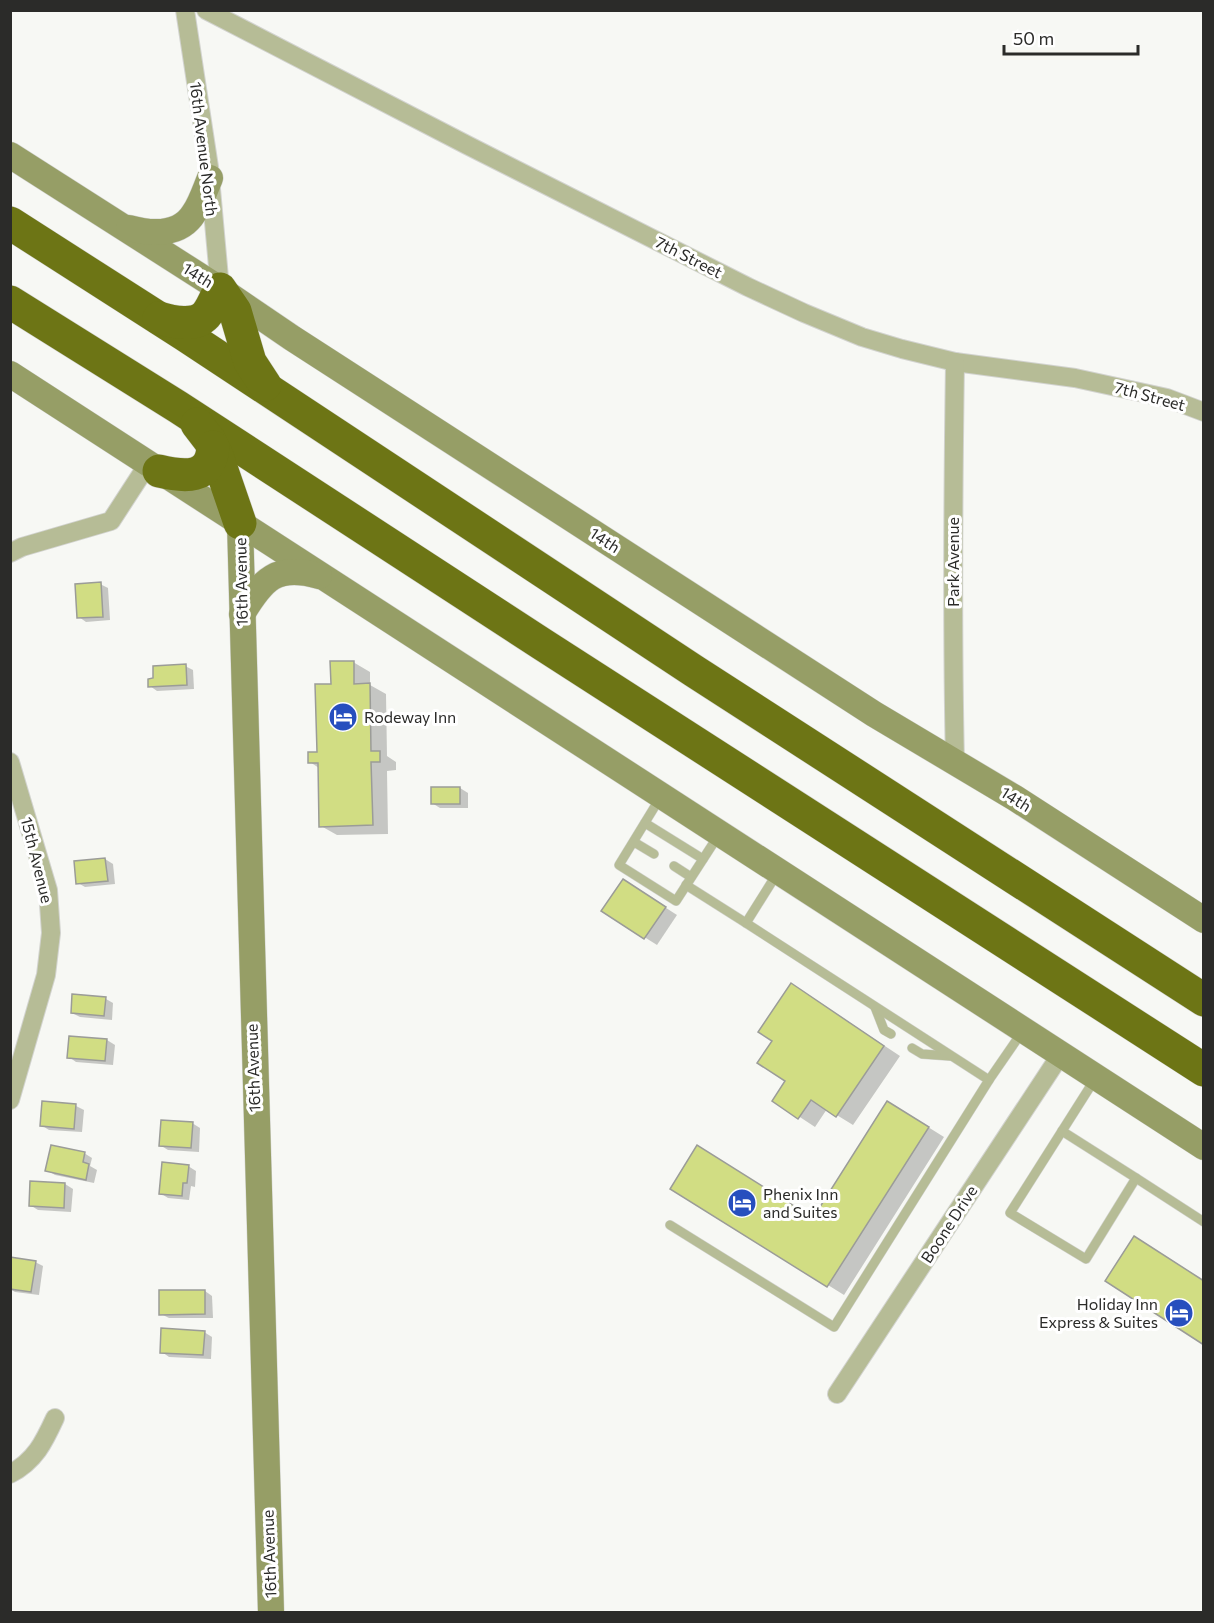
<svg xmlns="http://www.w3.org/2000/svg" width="1214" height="1623" font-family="Commissioner,sans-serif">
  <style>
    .shadow { fill: #0003 }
    .building { fill: #d1dd83; stroke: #9b9c98; stroke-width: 1.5 }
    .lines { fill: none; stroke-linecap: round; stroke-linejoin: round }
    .lane-casing { stroke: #d2d3cf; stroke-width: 10 }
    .street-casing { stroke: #d2d3cf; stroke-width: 20 }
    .secondary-casing { stroke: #d2d3cf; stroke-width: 27 }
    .highway-casing { stroke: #d2d3cf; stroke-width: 34 }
    .lane { stroke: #b6bc96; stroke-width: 9 }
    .street { stroke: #b6bc96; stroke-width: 18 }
    .secondary { stroke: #969e66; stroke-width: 26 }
    .highway { stroke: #6d7515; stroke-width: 33 }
    .labels { text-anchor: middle; stroke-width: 6; stroke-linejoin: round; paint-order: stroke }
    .street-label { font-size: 16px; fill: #2b2b29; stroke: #fff }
    .poi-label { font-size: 16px; fill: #2b2b29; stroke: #fff; text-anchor: start }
  </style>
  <rect width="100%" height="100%" fill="#f7f8f4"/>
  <g class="shadow">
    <path d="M100 584 108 588 110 620 86 622 79 617Z"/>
    <path d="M353 662 370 672V685L386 694 387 756 396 762V770L387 771 388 834 337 835 321 826 319 768 310 762 318 754 332 686Z"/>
    <path d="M185 666 193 670 194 689 157 691 150 686Z"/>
    <path d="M460 788 468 793V808H440L432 803Z"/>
    <path d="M105 859 113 864 115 884 85 887 78 883Z"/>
    <path d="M635 888 677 915 657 945 603 911Z"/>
    <path d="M808 995 900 1056 853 1125 827 1109 815 1127 774 1100 787 1081Z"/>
    <path d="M106 999 113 1003 112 1020 80 1017 72 1013Z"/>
    <path d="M107 1040 115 1045 113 1065 76 1062 69 1057Z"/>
    <path d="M76 1106 84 1110 82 1132 49 1130 41 1125Z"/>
    <path d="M904 1112 944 1137 844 1295 672 1188 814 1219Z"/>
    <path d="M192 1123 200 1128 199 1152 168 1150 160 1145Z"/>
    <path d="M84 1153 92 1158 90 1166 97 1170 94 1183 55 1175 47 1170Z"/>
    <path d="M188 1166 196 1171 195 1187 191 1186 189 1200 168 1198 160 1193Z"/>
    <path d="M65 1184 73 1189 71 1212 38 1210 30 1205Z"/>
    <path d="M35 1262 43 1266 39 1295 15 1292 10 1289V1266Z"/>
    <path d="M205 1291 212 1296 213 1318H169L161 1314Z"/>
    <path d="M204 1332 212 1337 211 1359 169 1357 162 1352Z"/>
  </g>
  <g class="building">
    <path d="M101 582 103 617 77 618 75 584Z"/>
    <path d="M330 661H354V684L370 683 371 751H380V762H371L373 825 319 827 318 763H308V752H317L315 684H331Z"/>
    <path d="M186 664 187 685 148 687V679L153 678V666Z"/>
    <rect x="431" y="787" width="29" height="17"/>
    <path d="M105 858 108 881 76 884 74 861Z"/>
    <path d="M623 879 666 907 644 939 601 911Z"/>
    <path d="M791 983 884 1046 836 1117 811 1100 798 1119 772 1101 785 1081 757 1063 772 1041 758 1032Z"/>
    <path d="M72 994 106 997 104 1016 71 1013Z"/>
    <path d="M69 1036 107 1039 105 1061 67 1058Z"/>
    <path d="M42 1101 76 1104 74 1129 40 1126Z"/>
    <path d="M887 1101 929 1127 827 1287 670 1189 697 1145 813 1218Z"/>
    <path d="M161 1120 193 1122 191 1148 159 1146Z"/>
    <path d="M51 1145 85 1152 83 1162 89 1164 86 1180 45 1171Z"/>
    <path d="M162 1162 189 1165 187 1183H183L182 1196 159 1194Z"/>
    <path d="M30 1181 65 1183 64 1208 29 1206Z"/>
    <path d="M1134 1236 1204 1281V1345L1105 1281Z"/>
    <path d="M10 1257 36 1261 31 1292 10 1289Z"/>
    <path d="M159 1290H205V1314L159 1315Z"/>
    <path d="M161 1328 205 1331 203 1355 160 1353Z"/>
  </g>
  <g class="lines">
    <g class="lane-casing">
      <g id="lane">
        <path d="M660 798 619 865 676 901 718 836"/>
        <path d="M645 823 703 859"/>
        <path d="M634 842 654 854"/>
        <path d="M674 866 691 877"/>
        <path d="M686 885 746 923"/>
        <path d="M875 1007 884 1030 891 1034"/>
        <path d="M912 1048 922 1054 950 1056"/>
        <path d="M1095 1079 1010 1213 1086 1259 1136 1178 1204 1222"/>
        <path d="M989 1080 1022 1032"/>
        <path d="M1062 1131 1136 1178"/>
        <path d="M670 1225 834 1327 989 1080 746 923 778 872"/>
      </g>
    </g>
    <g class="street-casing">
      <g id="street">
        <path d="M185 10 209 167 220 289"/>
        <path d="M206 10 467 145 748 287 804 313 862 337 902 349 955 362 1075 378 1167 398 1204 412"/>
        <path d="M10 553 22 547 111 521 148 464"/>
        <path d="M10 762 48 890 51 933 46 975 10 1100"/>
        <path d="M955 763C952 629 953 495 955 362"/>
        <path d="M837 1394 1061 1054"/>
        <path d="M10 1474C35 1461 44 1442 55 1418"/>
      </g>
    </g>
    <g class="secondary-casing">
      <g id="secondary">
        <path d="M10 155 220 289 292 338 874 714 1015 798 1204 920"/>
        <path d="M129 228C151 234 180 236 194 213 201 203 205 190 210 178"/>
        <path d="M10 374 1204 1147"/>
        <path d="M240 523C248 887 258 1250 271 1612"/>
        <path d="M242 614C263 579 276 564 319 576"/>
      </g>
    </g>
    <g class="highway-casing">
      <g id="highway">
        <path d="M10 223 185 335 694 671 1204 1000"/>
        <path d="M10 302 178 407 542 644 1204 1070"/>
        <path d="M159 318C172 322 195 327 206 315 212 308 216 297 220 289L235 311 250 362 265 385"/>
        <path d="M197 424 210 441 216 453 240 523"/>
        <path d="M159 471C184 477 211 480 213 447"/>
      </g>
    </g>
    <use href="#lane" class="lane"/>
    <use href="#street" class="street"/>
    <use href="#secondary" class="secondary"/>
    <use href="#highway" class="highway"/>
  </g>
  <defs>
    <g id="hotel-disc" transform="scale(1.5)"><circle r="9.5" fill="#274fbe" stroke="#fff"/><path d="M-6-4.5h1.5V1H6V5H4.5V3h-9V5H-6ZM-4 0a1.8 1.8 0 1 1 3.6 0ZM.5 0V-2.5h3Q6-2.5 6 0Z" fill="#fff"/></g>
  </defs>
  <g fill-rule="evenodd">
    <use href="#hotel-disc" x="343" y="717"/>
    <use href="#hotel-disc" x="742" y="1203"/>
    <use href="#hotel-disc" x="1179" y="1313"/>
  </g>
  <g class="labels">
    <g class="street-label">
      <text transform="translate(204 149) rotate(83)" y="6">16th Avenue North</text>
      <text transform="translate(689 257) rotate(27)" y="6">7th Street</text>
      <text transform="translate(198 275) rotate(32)" y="6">14th</text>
      <text transform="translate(1150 396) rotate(15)" y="6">7th Street</text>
      <text transform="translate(605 540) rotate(33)" y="6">14th</text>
      <text transform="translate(953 562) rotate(-90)" y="6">Park Avenue</text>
      <text transform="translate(241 582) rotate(-91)" y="6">16th Avenue</text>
      <text transform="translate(1016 799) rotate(32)" y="6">14th</text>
      <text transform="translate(37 860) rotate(76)" y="6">15th Avenue</text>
      <text transform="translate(253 1068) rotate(-92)" y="6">16th Avenue</text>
      <text transform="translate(949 1224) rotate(-57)" y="6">Boone Drive</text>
      <text transform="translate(269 1554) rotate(-92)" y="6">16th Avenue</text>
    </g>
    <g class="poi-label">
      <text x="364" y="723">Rodeway Inn</text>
      <text x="763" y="1200">Phenix Inn<tspan x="763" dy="18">and Suites</tspan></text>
      <text x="1158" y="1310" text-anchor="end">Holiday Inn<tspan x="1158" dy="18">Express &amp; Suites</tspan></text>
    </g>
  </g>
  <rect width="1214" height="1623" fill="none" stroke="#2b2b29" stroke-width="24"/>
  <path d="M1004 45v9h134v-9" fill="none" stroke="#2b2b29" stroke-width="3"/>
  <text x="1013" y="45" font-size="18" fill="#2b2b29" stroke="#ffffff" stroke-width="4.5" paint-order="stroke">50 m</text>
</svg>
